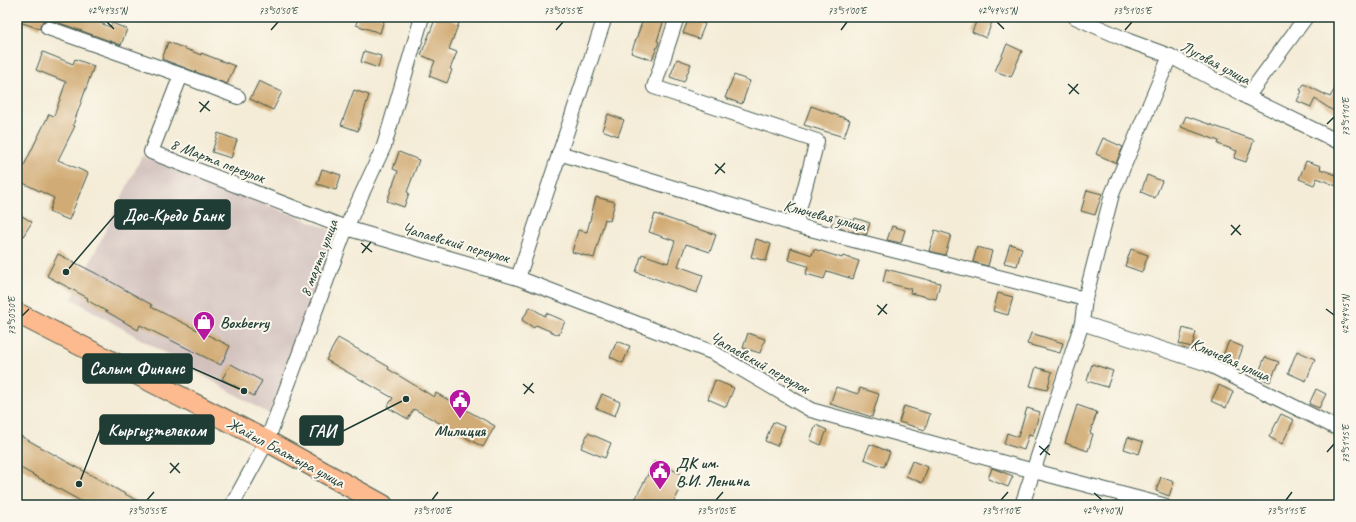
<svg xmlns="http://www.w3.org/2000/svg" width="1356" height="522" font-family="Caveat,sans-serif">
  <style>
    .industrial { fill: #d1c0bc }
    .building { fill: #d1ab75 }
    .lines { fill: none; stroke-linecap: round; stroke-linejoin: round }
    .minor-casing { stroke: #3f574c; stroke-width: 16 }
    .highway-casing { stroke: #3f574c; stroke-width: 22 }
    .minor { stroke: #fff; stroke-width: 14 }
    .highway { stroke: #fcba8e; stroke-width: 20 }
    .ticks { fill: none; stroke: #1f3d34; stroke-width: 1.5 }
    .labels { text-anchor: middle; stroke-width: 4; stroke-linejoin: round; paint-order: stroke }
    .street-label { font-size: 16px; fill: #1f3d34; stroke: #fbf7ec }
    .poi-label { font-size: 16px; font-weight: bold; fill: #1f3d34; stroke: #fbf7ec; text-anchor: start }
    .leader { fill: none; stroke: #1f3d34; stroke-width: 1.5 }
    .callout-dot { fill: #1f3d34; stroke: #fbf7ec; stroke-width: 1.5 }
    .callout { fill: #1f3d34; stroke: #1f3d34; stroke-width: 1.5 }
    .callout-label { font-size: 17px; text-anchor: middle; font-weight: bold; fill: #fff }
    .neatline { fill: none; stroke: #1f3d34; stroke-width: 1.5 }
    .ticks-label { font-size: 10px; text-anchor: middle; fill: #1f3d34 }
  </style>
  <rect width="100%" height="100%" fill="#fbf7ec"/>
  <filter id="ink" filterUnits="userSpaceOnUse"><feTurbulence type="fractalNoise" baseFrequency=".025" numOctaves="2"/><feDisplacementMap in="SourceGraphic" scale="8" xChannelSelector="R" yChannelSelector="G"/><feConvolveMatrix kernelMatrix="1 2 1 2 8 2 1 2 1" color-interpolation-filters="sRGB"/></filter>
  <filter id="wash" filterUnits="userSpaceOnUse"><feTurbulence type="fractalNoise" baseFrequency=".012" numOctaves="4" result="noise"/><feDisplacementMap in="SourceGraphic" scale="16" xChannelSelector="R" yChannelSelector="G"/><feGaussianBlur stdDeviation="0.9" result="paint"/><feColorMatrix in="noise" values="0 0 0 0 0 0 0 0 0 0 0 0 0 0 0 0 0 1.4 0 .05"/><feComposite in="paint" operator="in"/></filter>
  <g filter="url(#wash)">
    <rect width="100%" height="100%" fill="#f4ecd7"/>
    <path class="industrial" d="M142 156 339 233 269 414 72 299Z"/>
    <g id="blocks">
      <g class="building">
        <path d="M17 17H86L110 27 112 23 127 29 121 45 51 20H47L43 21 40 25V29L17 21Z"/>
        <path d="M358 17H385L380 33 356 25Z"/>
        <path d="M436 17H443L459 23 449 49 457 52 450 69 452 70 447 83 429 76 435 61 421 55Z"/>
        <path d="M644 17H665L657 41 659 42 652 60 631 53Z"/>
        <path d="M978 17H994L986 38 972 32Z"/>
        <path d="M689 18 705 24 699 39 683 33Z"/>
        <path d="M168 42 201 55V53L235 66 227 84 162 59Z"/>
        <path d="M1007 44 1022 51 1011 77 995 71Z"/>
        <path d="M364 51 381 56 378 68 361 62Z"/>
        <path d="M43 52 73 64 75 59 94 66 73 125 75 126 58 160 88 173 69 220 49 212 54 198 17 180 49 114 54 116 66 82 36 70Z"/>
        <path d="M677 59 691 64 684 82 670 77Z"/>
        <path d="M734 75 750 81 742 104 725 98Z"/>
        <path d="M259 81 282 92 273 110 250 99Z"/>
        <path d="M1339 82V106L1335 112 1315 99 1311 107 1297 101 1302 91 1300 90 1304 84 1330 97Z"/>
        <path d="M354 90 369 95 358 131 341 125Z"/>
        <path d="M811 106 850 120 844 137 804 125Z"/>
        <path d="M608 114 624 120 618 136 602 130Z"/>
        <path d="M1186 116 1254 140 1246 162 1234 158 1237 151 1218 144 1219 141 1181 127Z"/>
        <path d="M218 133 237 140 231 158 212 152Z"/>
        <path d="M1103 138 1123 147 1116 163 1096 154Z"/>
        <path d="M399 152 419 160 407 192 409 193 404 207 387 201 398 171 393 169Z"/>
        <path d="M1306 161 1321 166 1320 169 1339 176V187L1317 178 1314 185 1299 179Z"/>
        <path d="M322 169 341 175 336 190 317 184Z"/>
        <path d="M1147 175 1162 181 1155 198 1141 192Z"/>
        <path d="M1087 190 1102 194 1095 215 1081 211Z"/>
        <path d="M596 197 615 202 610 221 605 219 594 258 572 252 578 230 587 232Z"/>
        <path d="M17 213 32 222 17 246Z"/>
        <path d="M655 214 716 235 710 252 686 244 678 266 703 275 697 293 636 272 642 254 668 263 675 241 649 232Z"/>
        <path d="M835 215 854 221 855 218 870 223 866 235 831 226Z"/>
        <path d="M892 226 905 230 901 243 887 240Z"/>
        <path d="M935 230 951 235 945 255 929 251Z"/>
        <path d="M756 239 771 244 766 261 751 257Z"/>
        <path d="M1010 244 1022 248 1017 266 1004 263Z"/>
        <path d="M977 247 992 251 988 266 973 262Z"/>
        <path d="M791 248 812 255 814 249 842 258 843 256 859 261 853 279 827 271 824 279 806 274 808 266 788 260Z"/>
        <path d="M1131 249 1148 255 1142 272 1125 266Z"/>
        <path d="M58 254 101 276 152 305 151 307 230 346 221 365 140 325 138 330 87 300 88 298 47 276Z"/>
        <path d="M886 269 940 283 936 299 910 293 911 289 883 282Z"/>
        <path d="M998 293 1013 297 1008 315 993 311Z"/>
        <path d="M530 307 545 316 546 313 565 321 559 335 536 325 534 328 522 320Z"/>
        <path d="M1183 328 1196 332 1192 347 1179 344Z"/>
        <path d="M748 333 765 339 760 353 743 348Z"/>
        <path d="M1031 333 1063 343 1060 353 1027 344Z"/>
        <path d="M338 338 389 367 388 369 434 397 436 393 495 426 483 447 414 409 408 419 387 407 393 398 326 360Z"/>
        <path d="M617 341 630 346 623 363 610 357Z"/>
        <path d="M1229 341 1243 347 1236 366 1221 360Z"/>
        <path d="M1297 351 1315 359 1306 381 1288 373Z"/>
        <path d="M1265 357 1279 362 1270 382 1257 377Z"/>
        <path d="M231 364 262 381 254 396 222 379Z"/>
        <path d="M1092 364 1113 371 1107 387 1087 381Z"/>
        <path d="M1036 367 1052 372 1047 390 1030 386Z"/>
        <path d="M715 380 734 388 726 407 708 399Z"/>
        <path d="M1219 385 1233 392 1226 408 1211 401Z"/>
        <path d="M836 387 858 394 860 388 879 394 872 417 830 404Z"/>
        <path d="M1316 389 1326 394 1319 408 1309 404Z"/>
        <path d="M602 394 620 402 615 416 596 408Z"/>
        <path d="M1077 405 1097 412 1090 433 1093 434 1088 451 1065 443Z"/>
        <path d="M904 406 930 414 925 430 899 422Z"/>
        <path d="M1027 408 1040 412 1033 435 1029 434 1024 450 1004 444 1007 433 1018 437Z"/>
        <path d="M1281 414 1294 420 1282 444 1269 437Z"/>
        <path d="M773 422 785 427 777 446 765 441Z"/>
        <path d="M816 425 827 430 821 445 810 440Z"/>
        <path d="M588 433 611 443 605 458 581 448Z"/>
        <path d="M17 434 145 505H88L17 466Z"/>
        <path d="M1128 437 1143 442 1139 454 1124 449Z"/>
        <path d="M870 444 890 452 884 467 864 459Z"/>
        <path d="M655 461 687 477 672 505H632Z"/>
        <path d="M912 461 928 467 922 483 906 476Z"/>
        <path d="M992 468 1013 476 1008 487 988 479Z"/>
        <path d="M1161 477 1174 482 1169 496 1156 491Z"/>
      </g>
    </g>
  </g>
  <g filter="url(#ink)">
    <use href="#blocks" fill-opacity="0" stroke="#3f574c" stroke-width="1"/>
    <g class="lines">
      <g class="minor-casing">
        <g id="minor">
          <path d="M677 17 654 87 817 141 795 225"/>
          <path d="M1075 17 1129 41 1170 56 1247 97 1339 142"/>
          <path d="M48 28 181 75 151 152 346 228 518 278 714 353 811 410 1034 471 1163 505"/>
          <path d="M181 75 238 97"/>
          <path d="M1247 97 1306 17"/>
          <path d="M559 153 806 228 1085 299"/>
          <path d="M518 278 605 17"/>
          <path d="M1082 323 1208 364 1339 429"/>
          <path d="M232 505 267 441 346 228 384 146 422 17"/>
          <path d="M1022 505 1082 323 1085 299 1112 194 1170 56"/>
        </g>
      </g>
      <g class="highway-casing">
        <path id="highway" d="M17 313 267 441 383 505"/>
      </g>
      <use href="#minor" class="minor"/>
      <use href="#highway" class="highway"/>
    </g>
  </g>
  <path class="ticks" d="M107 22 114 29M997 22 1004 29M271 30 278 22M556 30 563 22M841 30 847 22M1125 30 1132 22M1068 84 1079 94M1069 94 1078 84M199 102 210 111M200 112 209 101M1327 124 1334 117M715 164 725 173M715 174 725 163M1231 225 1241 235M1231 235 1240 225M361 243 372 252M362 253 371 242M877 305 887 314M1326 309 1334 315M878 315 887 304M22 316 29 309M523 384 534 393M524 394 533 383M1039 446 1050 455M1327 452 1334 444M1040 455 1049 445M170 463 180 473M170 473 179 463M1094 493 1102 500M147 500 154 492M432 500 438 492M716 500 723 492M1001 500 1008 492M1286 500 1292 492"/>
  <defs>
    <g id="shop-pin" transform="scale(1.15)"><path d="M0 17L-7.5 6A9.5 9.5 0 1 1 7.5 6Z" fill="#b5179e" stroke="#fbf7ec"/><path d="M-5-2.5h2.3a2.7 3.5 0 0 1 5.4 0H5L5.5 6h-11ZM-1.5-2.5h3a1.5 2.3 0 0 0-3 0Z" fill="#fff"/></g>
    <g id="civic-pin" transform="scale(1.15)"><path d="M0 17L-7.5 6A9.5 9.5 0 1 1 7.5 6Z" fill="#b5179e" stroke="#fbf7ec"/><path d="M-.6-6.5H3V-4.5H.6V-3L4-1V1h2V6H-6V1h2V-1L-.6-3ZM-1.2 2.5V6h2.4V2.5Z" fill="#fff"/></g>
  </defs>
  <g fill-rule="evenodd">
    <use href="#shop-pin" x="204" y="322"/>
    <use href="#civic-pin" x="460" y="400"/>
    <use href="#civic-pin" x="660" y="471"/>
  </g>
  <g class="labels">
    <g class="street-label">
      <text transform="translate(1216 62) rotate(28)" y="6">Луговая улица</text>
      <text transform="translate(218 160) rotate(21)" y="6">8 Марта переулок</text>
      <text transform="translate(825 215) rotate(15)" y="6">Ключевая улица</text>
      <text transform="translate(456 242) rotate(16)" y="6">Чапаевский переулок</text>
      <text transform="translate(318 258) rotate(-69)" y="6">8 марта улица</text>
      <text transform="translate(1231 359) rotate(24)" y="6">Ключевая улица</text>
      <text transform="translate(760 362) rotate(29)" y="6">Чапаевский переулок</text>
      <text transform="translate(286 452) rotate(28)" y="6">Жайыл Баатыра улица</text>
    </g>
    <g class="poi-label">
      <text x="220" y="328">Boxberry</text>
      <text x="460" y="436" text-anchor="middle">Милиция</text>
      <text x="676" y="468">ДК им.<tspan x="676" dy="18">В.И. Ленина</tspan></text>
    </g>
  </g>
  <path class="leader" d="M66 272L115 215M244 391L192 368M79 484L100 430M406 399L343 431"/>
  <g class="callout-dot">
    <circle cx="66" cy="272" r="4"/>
    <circle cx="244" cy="391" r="4"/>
    <circle cx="79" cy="484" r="4"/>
    <circle cx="406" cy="399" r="4"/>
  </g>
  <g class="callout">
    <rect x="115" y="200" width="115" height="29" rx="4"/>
    <rect x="83" y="354" width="109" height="29" rx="4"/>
    <rect x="100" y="415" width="114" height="29" rx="4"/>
    <rect x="300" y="416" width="43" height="29" rx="4"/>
  </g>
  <g class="callout-label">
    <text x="173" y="221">Дос-Кредо Банк</text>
    <text x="137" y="374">Салым Финанс</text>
    <text x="157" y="436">Кыргызтелеком</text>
    <text x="322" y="437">ГАИ</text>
  </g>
  <rect width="1356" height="522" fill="none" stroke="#fbf7ec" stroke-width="44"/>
  <rect x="22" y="22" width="1312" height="478" class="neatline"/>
  <g class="ticks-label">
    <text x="107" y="14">42°49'35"N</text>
    <text x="278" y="14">73°50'50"E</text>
    <text x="563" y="14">73°50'55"E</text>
    <text x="847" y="14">73°51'00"E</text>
    <text x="997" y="14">42°49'45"N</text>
    <text x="1132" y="14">73°51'05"E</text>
    <text transform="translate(1345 117) rotate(-90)" y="4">73°51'10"E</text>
    <text transform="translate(1345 315) rotate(-90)" y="4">42°49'45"N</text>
    <text transform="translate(11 316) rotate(-90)" y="4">73°50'50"E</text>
    <text transform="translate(1345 444) rotate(-90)" y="4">73°51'15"E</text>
    <text x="147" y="514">73°50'55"E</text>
    <text x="432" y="514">73°51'00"E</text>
    <text x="716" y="514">73°51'05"E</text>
    <text x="1001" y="514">73°51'10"E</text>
    <text x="1102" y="514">42°49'40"N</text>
    <text x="1286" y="514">73°51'15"E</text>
  </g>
</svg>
